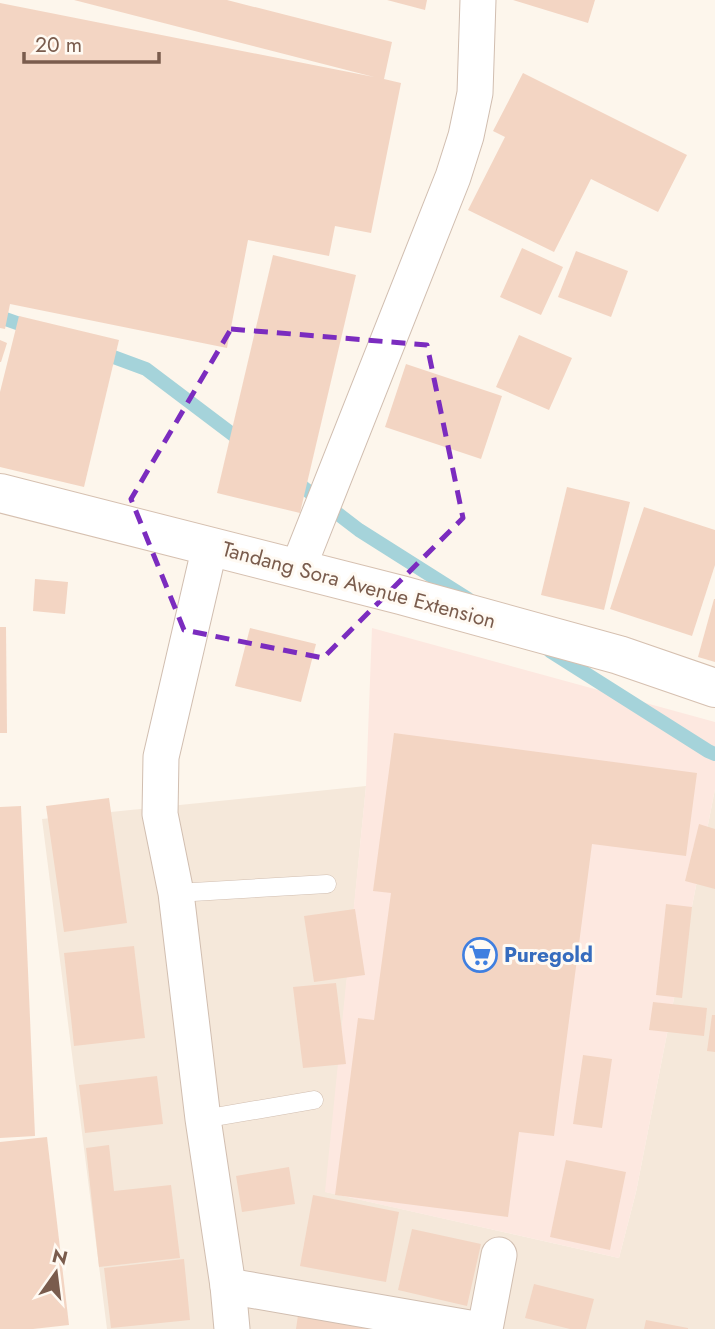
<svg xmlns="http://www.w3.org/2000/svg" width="715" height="1329" font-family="Jost,sans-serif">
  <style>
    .residential { fill: #f5e8da }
    .commercial { fill: #fde8e0 }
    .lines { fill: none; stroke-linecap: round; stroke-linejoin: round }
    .stream { stroke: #a5d3da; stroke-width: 14 }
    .building { fill: #f3d5c3 }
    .lane-casing { stroke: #d1beb0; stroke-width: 19 }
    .street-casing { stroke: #d1beb0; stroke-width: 37 }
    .secondary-casing { stroke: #d6c0b0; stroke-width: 40 }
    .lane { stroke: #fff; stroke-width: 18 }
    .street { stroke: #fff; stroke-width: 35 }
    .secondary { stroke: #fff; stroke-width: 38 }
    .marked { fill: none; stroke: #7b2cbf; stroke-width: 5; stroke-dasharray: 14 9; stroke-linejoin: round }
    .labels { text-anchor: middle; stroke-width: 6; stroke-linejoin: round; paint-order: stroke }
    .street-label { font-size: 21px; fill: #7a5c4d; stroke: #fffaf3 }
    .shop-label { font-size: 21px; font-weight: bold; fill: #366cbe; stroke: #fffaf3; text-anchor: start }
  </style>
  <rect width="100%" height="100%" fill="#fdf6ec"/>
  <path class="residential" d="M366 786 326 1192 619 1258 636 1192 715 789V1329H107L42 819Z"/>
  <path class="commercial" d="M372 628 715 722V789L636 1192 619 1258 325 1192 366 786Z"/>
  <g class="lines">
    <g class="stream">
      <path d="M0 317 34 329"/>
      <path d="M100 352 146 369 244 443"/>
      <path d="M291 478 359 530 468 599"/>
      <path d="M550 651 708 751 715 754"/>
    </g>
  </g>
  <g class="building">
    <path d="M74 0H227L392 42 384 79 401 83 371 233 335 226 329 256 248 240 227 348 10 304 5 329 0 328V3L374 77Z"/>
    <path d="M387 0H427L425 10Z"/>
    <path d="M513 0H595L588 23Z"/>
    <path d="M523 73 687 155 658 212 591 179 554 252 468 210 505 137 493 131Z"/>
    <path d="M522 248 563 267 541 315 500 297Z"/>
    <path d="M576 251 628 271 611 317 558 297Z"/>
    <path d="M273 255 356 275 300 513 217 493Z"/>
    <path d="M19 316 119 340 84 487 0 467V392Z"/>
    <path d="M519 335 572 358 549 410 496 387Z"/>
    <path d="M0 340 7 343 1 362H0Z"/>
    <path d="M406 364 502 396 481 459 385 427Z"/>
    <path d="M567 487 630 502 604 610 541 595Z"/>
    <path d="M644 507 715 530V565L692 636 610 609Z"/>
    <path d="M35 579 68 582 65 614 33 611Z"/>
    <path d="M714 599H715V662L698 657Z"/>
    <path d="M0 627H6L7 733H0Z"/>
    <path d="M250 628 316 644 301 702 235 686Z"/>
    <path d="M394 733 697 773 686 856 592 844 554 1136 519 1132 508 1217 335 1195 358 1018 374 1020 391 893 373 891Z"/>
    <path d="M109 798 127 923 64 932 46 806Z"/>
    <path d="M21 806 35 1136 0 1138V807Z"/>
    <path d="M699 824 715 829V889L685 881Z"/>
    <path d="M666 904 692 907 682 998 656 995Z"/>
    <path d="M355 909 365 975 314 982 304 916Z"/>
    <path d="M134 946 145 1038 74 1046 64 953Z"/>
    <path d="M336 983 346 1064 303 1068 293 987Z"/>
    <path d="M653 1002 707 1008 704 1036 649 1030Z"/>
    <path d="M712 1015H715V1052L707 1051Z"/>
    <path d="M583 1055 612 1059 602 1128 573 1124Z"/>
    <path d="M157 1076 163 1124 85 1133 79 1085Z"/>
    <path d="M47 1137 69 1325 33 1329H0V1142Z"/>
    <path d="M109 1145 114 1191 171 1185 180 1258 99 1267 86 1148Z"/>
    <path d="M566 1160 626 1172 610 1250 550 1237Z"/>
    <path d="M289 1167 295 1204 242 1212 236 1176Z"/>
    <path d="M313 1195 399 1212 386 1282 300 1266Z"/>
    <path d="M412 1229 481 1244 467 1306 398 1290Z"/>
    <path d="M184 1259 190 1320 111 1328 104 1268Z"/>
    <path d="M534 1284 594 1299 586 1329H570L525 1318Z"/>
    <path d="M298 1315 373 1329H296Z"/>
    <path d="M646 1320 688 1328V1329H644Z"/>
  </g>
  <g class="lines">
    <g class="lane-casing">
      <g id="lane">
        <path d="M176 893 327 884"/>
        <path d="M203 1119 314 1100"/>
      </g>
    </g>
    <g class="street-casing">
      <g id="street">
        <path d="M210 546 161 757 160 814 176 893 203 1119 228 1286 232 1329"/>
        <path d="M298 568 453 177 466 136 475 93 478 0"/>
        <path d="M228 1286 475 1329"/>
        <path d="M485 1329 499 1255"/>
      </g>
    </g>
    <g class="secondary-casing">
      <path id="secondary" d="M0 493 401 595 619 655 715 688"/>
    </g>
    <use href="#lane" class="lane"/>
    <use href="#street" class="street"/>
    <use href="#secondary" class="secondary"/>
  </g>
  <path class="marked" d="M231 329 427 345 463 518 323 658 184 630 131 499Z"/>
  <defs>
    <g id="supermarket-ring" transform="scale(1.75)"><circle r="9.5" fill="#fffaf3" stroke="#3f7fe0" stroke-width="1.5"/><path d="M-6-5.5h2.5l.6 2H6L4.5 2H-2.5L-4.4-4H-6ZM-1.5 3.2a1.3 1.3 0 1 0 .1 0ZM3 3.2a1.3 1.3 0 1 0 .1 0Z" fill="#3f7fe0"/></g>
  </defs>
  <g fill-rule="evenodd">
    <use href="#supermarket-ring" x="480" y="955"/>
  </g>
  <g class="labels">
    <g class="street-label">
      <text transform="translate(359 585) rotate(15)" y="7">Tandang Sora Avenue Extension</text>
    </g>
    <g class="shop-label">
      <text x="504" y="962">Puregold</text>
    </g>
  </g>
  <g transform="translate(56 1273) rotate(14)" stroke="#fffaf3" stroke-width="5" paint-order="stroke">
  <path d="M0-5L12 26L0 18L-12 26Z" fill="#7a5c4d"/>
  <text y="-10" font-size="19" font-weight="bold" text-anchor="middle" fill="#7a5c4d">N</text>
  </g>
  <path d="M24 52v10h135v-10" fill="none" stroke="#7a5c4d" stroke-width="3.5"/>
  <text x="35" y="52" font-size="21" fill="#7a5c4d" stroke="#fffaf3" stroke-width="5" paint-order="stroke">20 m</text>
</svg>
